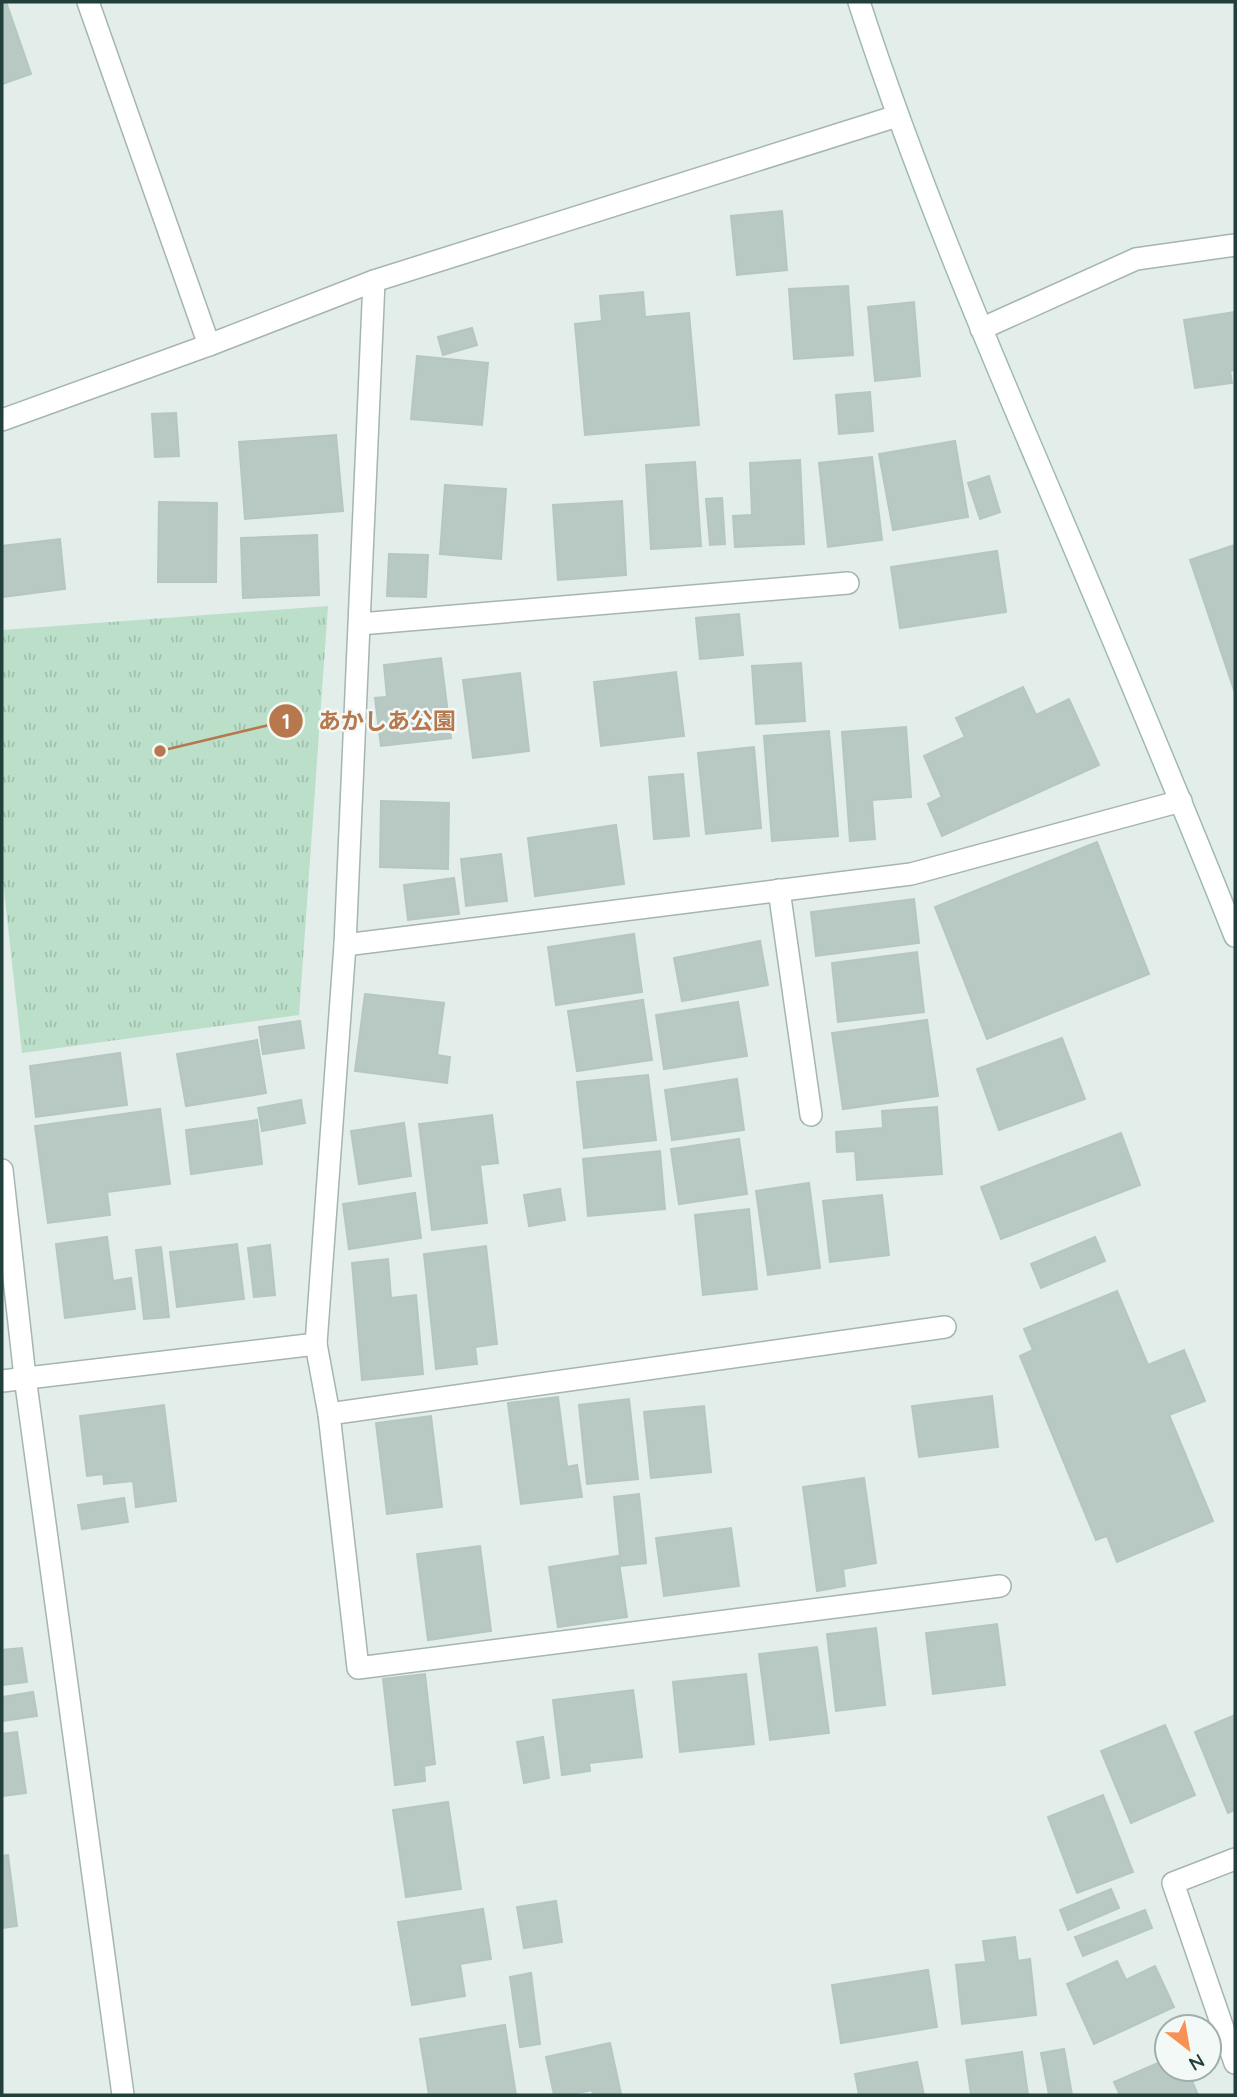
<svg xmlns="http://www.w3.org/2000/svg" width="1237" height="2097" font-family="Quicksand,'Noto Sans JP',sans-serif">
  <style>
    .grass { fill: url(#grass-tufts) }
    .building { fill: #b8c8c3; stroke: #b5c7c2; stroke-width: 2 }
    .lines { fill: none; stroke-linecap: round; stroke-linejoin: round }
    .lane-casing { stroke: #a5b5b2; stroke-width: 24 }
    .street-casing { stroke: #a5b5b2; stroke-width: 24 }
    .secondary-casing { stroke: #a0bab3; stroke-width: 24 }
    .lane { stroke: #fff; stroke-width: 21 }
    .street { stroke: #fff; stroke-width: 21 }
    .secondary { stroke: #fff; stroke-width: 21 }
    .leader { fill: none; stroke: #b8784e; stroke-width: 2.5 }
    .callout-dot { fill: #b8784e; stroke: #f3f9f7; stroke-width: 2.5 }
    .mark-label { font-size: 21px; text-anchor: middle; font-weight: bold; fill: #fff }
    .callout-label { font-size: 23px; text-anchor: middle; font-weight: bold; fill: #b8784e; stroke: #f3f9f7; stroke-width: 5; stroke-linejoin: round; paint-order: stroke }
  </style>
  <defs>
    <pattern id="grass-tufts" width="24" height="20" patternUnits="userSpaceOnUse" patternTransform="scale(1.75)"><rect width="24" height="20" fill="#bbdfc9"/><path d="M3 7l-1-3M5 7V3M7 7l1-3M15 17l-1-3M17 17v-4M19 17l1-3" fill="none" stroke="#a0c0ae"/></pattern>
  </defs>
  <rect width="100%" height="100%" fill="#e3edea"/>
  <path class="grass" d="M328 606 299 1015 22 1053 2 872V630Z"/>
  <g class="building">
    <path d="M2 2H6L31 74 2 84Z"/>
    <path d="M782 211 787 270 737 275 731 216Z"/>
    <path d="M848 286 853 355 794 359 789 289Z"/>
    <path d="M643 292 645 317 689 313 699 425 585 435 575 324 602 321 600 296Z"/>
    <path d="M914 302 920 376 875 381 868 307Z"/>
    <path d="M1235 312V370L1230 371 1232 383 1195 388 1184 320Z"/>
    <path d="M472 328 477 345 443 355 438 337Z"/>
    <path d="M417 356 488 363 482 425 411 419Z"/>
    <path d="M870 392 873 431 839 434 836 395Z"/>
    <path d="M176 413 179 456 155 457 152 414Z"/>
    <path d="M336 435 343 511 245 519 239 442Z"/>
    <path d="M955 441 968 517 893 530 879 454Z"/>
    <path d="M872 457 882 540 828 547 819 463Z"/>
    <path d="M800 460 804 544 735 547 733 516 752 515 750 463Z"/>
    <path d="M695 462 701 546 651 549 646 465Z"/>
    <path d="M989 476 1000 512 980 519 968 483Z"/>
    <path d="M445 485 506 489 501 559 440 554Z"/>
    <path d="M722 498 725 544 710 545 706 499Z"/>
    <path d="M622 501 626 575 558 580 553 505Z"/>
    <path d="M159 502 217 503 216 582H158Z"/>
    <path d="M317 535 319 595 243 598 241 538Z"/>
    <path d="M60 539 65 589 2 597V546Z"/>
    <path d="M1235 545V693L1190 560Z"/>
    <path d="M997 551 1006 612 900 628 891 567Z"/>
    <path d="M389 554 428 555 426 597 387 596Z"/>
    <path d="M739 614 743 655 700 659 696 618Z"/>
    <path d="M441 658 451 738 381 746 375 698 387 697 384 665Z"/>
    <path d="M801 663 805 721 756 724 752 666Z"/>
    <path d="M676 672 684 736 601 746 594 682Z"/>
    <path d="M520 673 529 751 473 758 463 680Z"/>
    <path d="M1023 687 1036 715 1069 699 1099 765 942 836 928 804 942 797 924 756 965 737 956 718Z"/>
    <path d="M906 727 911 797 872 800 875 839 850 841 842 732Z"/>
    <path d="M829 731 838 836 772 841 764 736Z"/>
    <path d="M754 747 761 828 706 834 698 753Z"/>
    <path d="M683 774 689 836 654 839 649 777Z"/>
    <path d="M381 801 449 803 448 869 380 867Z"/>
    <path d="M616 825 624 884 535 896 528 838Z"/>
    <path d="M1097 842 1149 974 987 1039 935 907Z"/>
    <path d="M501 854 507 901 466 906 461 859Z"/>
    <path d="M454 878 459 914 408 920 404 885Z"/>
    <path d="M914 899 919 943 816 956 811 912Z"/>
    <path d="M634 934 642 992 556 1005 548 947Z"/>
    <path d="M760 941 768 985 682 1001 674 958Z"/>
    <path d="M917 952 924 1012 838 1022 832 963Z"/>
    <path d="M365 994 444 1003 437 1055 450 1057 447 1083 355 1071Z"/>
    <path d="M643 1000 652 1060 577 1071 568 1011Z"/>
    <path d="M738 1002 747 1056 664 1069 656 1015Z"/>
    <path d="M927 1020 938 1096 843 1109 832 1033Z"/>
    <path d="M300 1021 304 1048 263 1054 259 1027Z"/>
    <path d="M1062 1038 1085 1099 999 1130 977 1069Z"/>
    <path d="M257 1040 266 1093 186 1106 177 1054Z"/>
    <path d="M120 1053 127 1105 36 1117 30 1066Z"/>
    <path d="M648 1075 656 1140 584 1148 577 1082Z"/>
    <path d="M737 1079 744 1130 672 1140 665 1090Z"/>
    <path d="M301 1100 305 1123 262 1131 258 1108Z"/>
    <path d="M937 1107 942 1174 857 1180 855 1151 837 1152 836 1132 883 1128 882 1111Z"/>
    <path d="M160 1109 170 1184 107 1192 110 1215 48 1223 35 1126Z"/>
    <path d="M492 1115 498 1163 480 1165 487 1223 432 1230 419 1124Z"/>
    <path d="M257 1120 262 1164 191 1174 186 1130Z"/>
    <path d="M404 1123 411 1176 359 1184 351 1131Z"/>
    <path d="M1121 1133 1140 1185 1001 1239 981 1187Z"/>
    <path d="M739 1139 747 1194 679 1204 671 1149Z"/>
    <path d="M660 1151 665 1209 588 1216 583 1159Z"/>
    <path d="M809 1183 820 1268 768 1275 756 1191Z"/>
    <path d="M560 1189 565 1220 529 1226 524 1195Z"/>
    <path d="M415 1193 421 1238 349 1249 343 1204Z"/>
    <path d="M882 1195 889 1255 830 1262 823 1201Z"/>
    <path d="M749 1209 757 1289 703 1295 695 1215Z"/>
    <path d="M107 1237 113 1281 131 1278 135 1309 65 1318 56 1244Z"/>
    <path d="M1095 1237 1105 1261 1041 1288 1031 1264Z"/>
    <path d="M237 1244 244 1299 177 1307 170 1252Z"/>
    <path d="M270 1245 275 1295 254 1297 248 1248Z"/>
    <path d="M486 1246 497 1344 475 1347 477 1364 436 1369 424 1254Z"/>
    <path d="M161 1247 169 1317 144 1319 136 1250Z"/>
    <path d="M388 1259 391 1298 416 1295 423 1374 362 1380 352 1263Z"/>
    <path d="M1117 1291 1148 1365 1184 1350 1205 1401 1169 1415 1213 1521 1117 1562 1107 1536 1096 1540 1020 1356 1033 1350 1024 1329Z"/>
    <path d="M992 1396 998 1447 919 1457 912 1406Z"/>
    <path d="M558 1397 567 1467 577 1465 582 1497 521 1504 508 1403Z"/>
    <path d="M629 1399 638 1479 587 1484 579 1405Z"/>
    <path d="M164 1405 176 1501 136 1507 133 1481 104 1484 103 1474 87 1476 80 1416Z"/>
    <path d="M704 1406 711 1472 651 1478 644 1412Z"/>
    <path d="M431 1416 442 1507 387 1514 376 1423Z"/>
    <path d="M864 1478 876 1563 843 1569 845 1586 817 1591 803 1487Z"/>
    <path d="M639 1494 646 1563 621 1566 614 1497Z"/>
    <path d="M124 1498 128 1522 82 1529 78 1505Z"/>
    <path d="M731 1528 739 1586 664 1596 656 1538Z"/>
    <path d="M480 1546 491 1631 428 1640 417 1554Z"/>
    <path d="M618 1556 627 1617 558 1627 549 1567Z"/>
    <path d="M997 1624 1005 1685 933 1694 926 1633Z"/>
    <path d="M876 1628 885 1705 836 1711 827 1634Z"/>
    <path d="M817 1647 829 1733 770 1740 759 1654Z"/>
    <path d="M22 1648 27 1682 2 1685V1650Z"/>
    <path d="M425 1674 435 1764 424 1766 425 1781 395 1785 383 1679Z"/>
    <path d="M746 1674 754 1744 680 1752 673 1682Z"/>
    <path d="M633 1690 642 1757 589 1763 590 1771 562 1775 553 1700Z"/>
    <path d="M33 1692 37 1716 2 1721V1697Z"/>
    <path d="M1235 1715V1810L1228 1813 1195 1732Z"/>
    <path d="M1165 1725 1195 1795 1131 1823 1101 1751Z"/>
    <path d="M17 1732 26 1793 2 1796V1734Z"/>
    <path d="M543 1737 549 1778 524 1783 517 1742Z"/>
    <path d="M1103 1795 1133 1872 1077 1893 1048 1817Z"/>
    <path d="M448 1802 461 1889 406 1897 393 1810Z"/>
    <path d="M8 1855 17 1926 2 1928V1856Z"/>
    <path d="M1111 1889 1119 1908 1068 1930 1060 1910Z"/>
    <path d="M556 1901 562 1942 524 1948 517 1907Z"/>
    <path d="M483 1909 491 1959 460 1964 465 1996 412 2005 398 1922Z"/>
    <path d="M1145 1910 1152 1928 1083 1956 1075 1937Z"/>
    <path d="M1015 1937 1018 1961 1030 1959 1036 2015 962 2024 956 1965 986 1962 983 1941Z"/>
    <path d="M1117 1961 1126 1980 1155 1966 1174 2007 1094 2044 1067 1984Z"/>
    <path d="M928 1970 937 2027 841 2043 832 1985Z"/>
    <path d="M531 1973 540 2044 520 2047 510 1977Z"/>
    <path d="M505 2025 516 2095H429L420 2039Z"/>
    <path d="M610 2043 621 2094 593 2095 592 2090 568 2095H554L546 2057Z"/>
    <path d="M1064 2049 1072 2095H1049L1041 2053Z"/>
    <path d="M1022 2052 1028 2095H971L966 2060Z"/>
    <path d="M1167 2059V2069H1187L1198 2095H1120L1114 2082Z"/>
    <path d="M917 2062 924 2095H859L855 2074Z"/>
  </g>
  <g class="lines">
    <g class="lane-casing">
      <path id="lane" d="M779 890 811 1115"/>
    </g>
    <g class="street-casing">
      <g id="street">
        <path d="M88 2 209 345"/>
        <path d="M981 329 1136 259 1235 245"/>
        <path d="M2 420 209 345 374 281 897 116"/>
        <path d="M360 624 848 583"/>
        <path d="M345 945 911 874 1181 801"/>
        <path d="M2 1170 25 1377 123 2095"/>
        <path d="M316 1344 329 1414 358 1668 1000 1586"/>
        <path d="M2 1381 316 1344 345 945 374 281"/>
        <path d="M329 1414 945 1327"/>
        <path d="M1235 1859 1173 1883 1235 2063"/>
      </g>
    </g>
    <g class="secondary-casing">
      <path id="secondary" d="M859 2C913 168 981 330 1050 491 1113 639 1176 787 1235 936"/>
    </g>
    <use href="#lane" class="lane"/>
    <use href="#street" class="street"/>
    <use href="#secondary" class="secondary"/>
  </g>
  <path class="leader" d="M160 751L286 721"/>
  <g class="callout-dot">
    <circle cx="160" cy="751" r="7"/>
    <circle cx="286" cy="721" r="18"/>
  </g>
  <g class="mark-label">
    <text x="286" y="729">1</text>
  </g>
  <g class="callout-label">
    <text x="387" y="729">あかしあ公園</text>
  </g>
  <rect width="1237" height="2097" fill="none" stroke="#213f3b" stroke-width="7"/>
  <g transform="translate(1188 2048) rotate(149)"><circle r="33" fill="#f3f9f7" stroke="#9fafac" stroke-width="2"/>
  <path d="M0-5L12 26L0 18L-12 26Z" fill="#f89156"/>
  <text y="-10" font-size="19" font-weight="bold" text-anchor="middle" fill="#213f3b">N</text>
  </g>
</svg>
